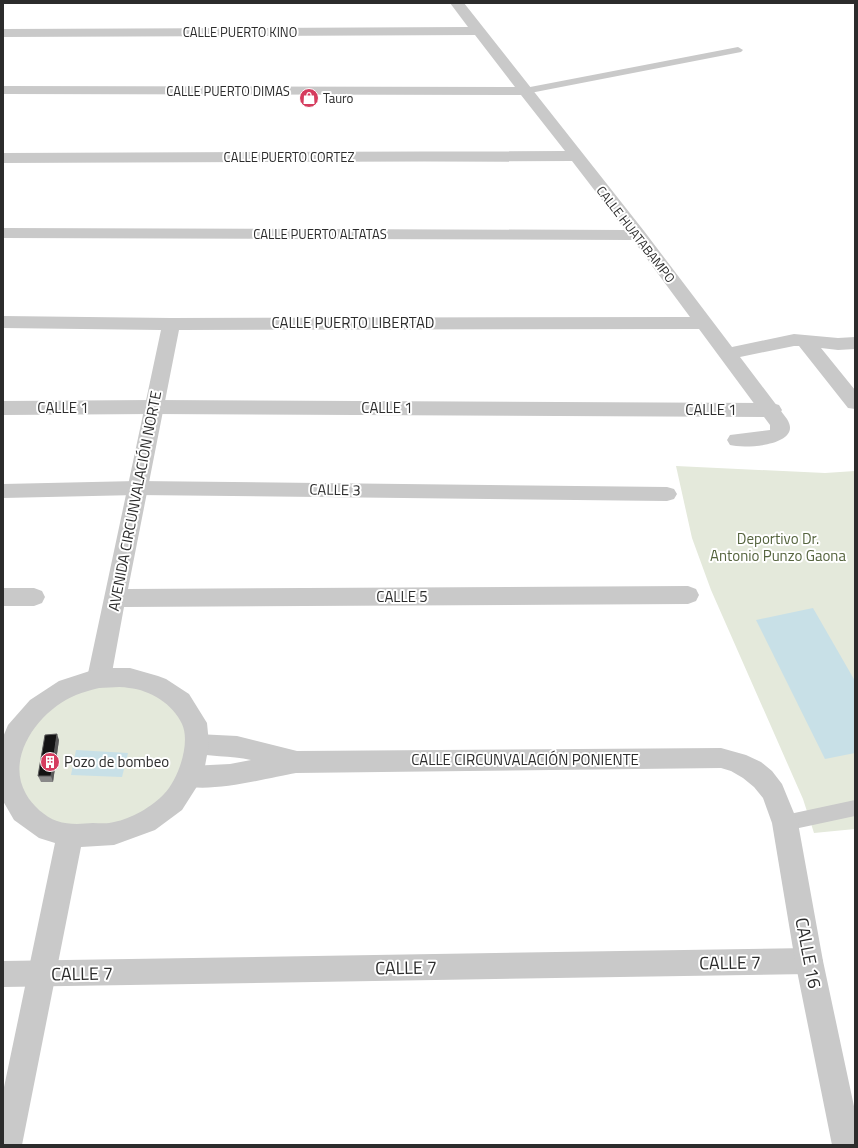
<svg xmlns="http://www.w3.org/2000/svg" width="858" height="1148" font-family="'Titillium Web',sans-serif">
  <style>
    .green { fill: #e4e9db }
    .water { fill: #c8e0e7 }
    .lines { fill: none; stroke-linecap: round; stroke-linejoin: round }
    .service { fill: #c9c9c9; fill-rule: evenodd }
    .pedestrian { fill: #c9c9c9; fill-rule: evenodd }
    .minor { fill: #c9c9c9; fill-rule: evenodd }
    .tertiary { fill: #c9c9c9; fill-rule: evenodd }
    .wall { fill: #898989 }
    .shaded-wall { fill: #5a5a5a }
    .building { fill: #131313; stroke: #5a5a5a }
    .labels { text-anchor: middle; stroke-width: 4; stroke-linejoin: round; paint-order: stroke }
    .far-street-label { font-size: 13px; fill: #2c2c2c; stroke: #fff }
    .far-poi-label { font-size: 13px; fill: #2c2c2c; stroke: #fff; text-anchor: start }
    .street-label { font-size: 15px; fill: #2c2c2c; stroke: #fff }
    .park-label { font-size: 15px; fill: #55643e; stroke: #fff }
    .poi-label { font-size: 15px; fill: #2c2c2c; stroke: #fff; text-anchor: start }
    .near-street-label { font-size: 18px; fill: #2c2c2c; stroke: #fff }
  </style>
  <rect width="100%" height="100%" fill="#fff"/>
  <g class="green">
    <path d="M676 466 825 473 855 471V829L814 833 803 799 711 590 692 538Z"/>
    <path d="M130 678 182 704 190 777 146 822 70 836 9 788 17 731 67 688Z"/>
  </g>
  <g class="water">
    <path d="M813 608 855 681V753L825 759 756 620Z"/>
    <path d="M76 750 128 753 122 777 71 775Z"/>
  </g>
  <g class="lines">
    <g class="service">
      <path d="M738 47 743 50 741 52 525 94 520 91 525 88Z"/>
      <path d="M855 800V816L785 831 779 828 776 823 779 818 785 815Z"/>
    </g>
    <g class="pedestrian">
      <path d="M153 400 772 403 779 405 782 410 779 415 772 417 153 414 3 415V401Z"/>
      <path d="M137 481 667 487 674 489 677 494 674 499 667 501 137 495 3 498V484Z"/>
      <path d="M3 588H34L42 591 45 597 42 603 34 606H3Z"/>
      <path d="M809 948 819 952 823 961 819 970 809 974 3 987V961Z"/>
    </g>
    <g class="minor">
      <path d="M450 3H464L644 231 732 347 794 334 838 338 855 337V349L838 350 821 348 855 390V409L848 408 799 346H794L740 357 787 419C804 446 744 449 730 445L727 440 730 435 770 430V425L699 329 179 330 128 589 688 586 696 589 699 595 696 601 688 604 124 607 111 678 107 685 99 688 91 685 87 678 161 330 3 328V316L171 318 690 317 633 240 3 238V228L625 230 572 161 3 163V153L565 151 521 95 3 94V86L515 87 475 35 3 37V29L468 27Z"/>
      <path d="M197 734 237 736 297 751 721 748 746 755 761 762 772 771 782 784 798 823 823 961 855 1111V1145H832L795 961 772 823 763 798 754 787 743 778 731 771 721 768 296 773C267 778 209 794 181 785L177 777 181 769 190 766 230 764 251 760C231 755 208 758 188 751L185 744 188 737Z"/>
    </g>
    <path class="tertiary" d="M99 668H130L158 676 166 679 189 694 207 723 209 744 203 777 182 810 155 830 114 845 81 847 22 1145H3V1092L55 843 39 838 14 820 3 801V737L8 725 30 700 59 681ZM99 688C109 688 120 686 129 688 150 690 173 704 182 724 191 743 178 780 164 794 153 806 131 819 114 822 108 824 100 823 93 823 81 824 69 825 57 821 45 817 32 805 26 794 4 756 41 709 76 695 83 692 91 690 99 688Z"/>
  </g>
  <path class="wall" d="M59 740 53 782H41L38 776Z"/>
  <path class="shaded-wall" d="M57 734 59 740 53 782 51 776Z"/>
  <path class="building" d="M57 734 51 776H38L45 735Z"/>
  <defs>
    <g id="shop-disc" transform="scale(1)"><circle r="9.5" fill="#d53c5e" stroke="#fff"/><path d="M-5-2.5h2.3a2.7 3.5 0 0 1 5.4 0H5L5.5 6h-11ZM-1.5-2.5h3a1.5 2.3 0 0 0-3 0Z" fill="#fff"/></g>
    <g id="building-disc" transform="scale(1)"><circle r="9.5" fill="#d53c5e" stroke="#fff"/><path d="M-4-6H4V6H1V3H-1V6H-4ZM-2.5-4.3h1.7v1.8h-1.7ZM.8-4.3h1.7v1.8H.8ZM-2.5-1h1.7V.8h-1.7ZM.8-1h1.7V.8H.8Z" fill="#fff"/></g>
  </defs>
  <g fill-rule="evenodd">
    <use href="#shop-disc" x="309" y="98"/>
    <use href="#building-disc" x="50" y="762"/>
  </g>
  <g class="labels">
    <g class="far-street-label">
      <text x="240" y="37">CALLE PUERTO KINO</text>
      <text x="228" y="96">CALLE PUERTO DIMAS</text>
      <text x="289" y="162">CALLE PUERTO CORTEZ</text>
      <text x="320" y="239">CALLE PUERTO ALTATAS</text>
      <text transform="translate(636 234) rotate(52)" y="5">CALLE HUATABAMPO</text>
    </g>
    <g class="far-poi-label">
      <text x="323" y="103">Tauro</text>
    </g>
    <g class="street-label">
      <text x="353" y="328">CALLE PUERTO LIBERTAD</text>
      <text x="63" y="413">CALLE 1</text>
      <text x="387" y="413">CALLE 1</text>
      <text x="711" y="415">CALLE 1</text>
      <text transform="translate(335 490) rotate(1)" y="5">CALLE 3</text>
      <text transform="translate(135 501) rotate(-79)" y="5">AVENIDA CIRCUNVALACIÓN NORTE</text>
      <text x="402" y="602">CALLE 5</text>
      <text x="525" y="765">CALLE CIRCUNVALACIÓN PONIENTE</text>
    </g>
    <g class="park-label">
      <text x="778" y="544">Deportivo Dr.<tspan x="778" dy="17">Antonio Punzo Gaona</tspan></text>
    </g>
    <g class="poi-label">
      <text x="64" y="767">Pozo de bombeo</text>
    </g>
    <g class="near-street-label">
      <text transform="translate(808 953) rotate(79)" y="6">CALLE 16</text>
      <text transform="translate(730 963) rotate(-1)" y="6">CALLE 7</text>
      <text transform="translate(406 968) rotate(-1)" y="6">CALLE 7</text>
      <text transform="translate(82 974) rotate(-1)" y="6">CALLE 7</text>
    </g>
  </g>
  <rect width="858" height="1148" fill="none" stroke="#2c2c2c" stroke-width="8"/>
</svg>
